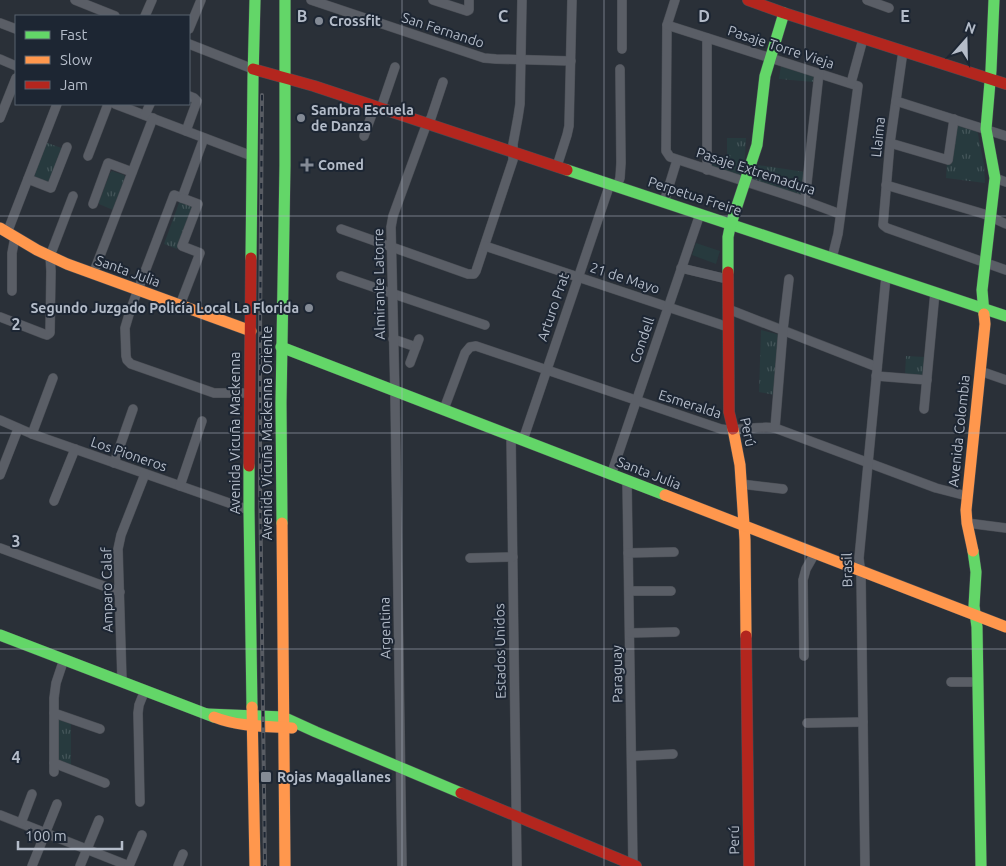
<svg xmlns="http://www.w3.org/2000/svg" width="1006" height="866" font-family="Ubuntu,sans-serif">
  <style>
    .grass { fill: url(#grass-tufts) }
    .garden { fill: #273a3e }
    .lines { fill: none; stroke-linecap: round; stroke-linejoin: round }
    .street-casing { stroke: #484c53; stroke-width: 10 }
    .fast-casing { stroke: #484c53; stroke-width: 12 }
    .slow-casing { stroke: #484c53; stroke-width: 12 }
    .jam-casing { stroke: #484c53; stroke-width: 12 }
    .street { stroke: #5a5e66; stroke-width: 9 }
    .fast { stroke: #63d668; stroke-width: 11 }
    .slow { stroke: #ff974d; stroke-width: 11 }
    .jam { stroke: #b3261e; stroke-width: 11 }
    .rail-casing { stroke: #595d64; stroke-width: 4 }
    .rail { stroke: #1d2633; stroke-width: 2; stroke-dasharray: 5.5; stroke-linecap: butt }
    .grid { fill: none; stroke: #b4bcc9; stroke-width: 1; stroke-opacity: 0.55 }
    .poi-dot { fill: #848b96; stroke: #1d2633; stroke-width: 2 }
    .labels { text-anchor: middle; stroke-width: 4; stroke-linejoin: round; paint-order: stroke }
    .poi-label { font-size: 14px; font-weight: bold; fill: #b4bcc9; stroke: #1d2633; text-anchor: start }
    .street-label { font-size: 14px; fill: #b4bcc9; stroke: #1d2633 }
    .grid-label { font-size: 16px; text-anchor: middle; font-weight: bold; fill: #b4bcc9; stroke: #1d2633; stroke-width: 4; stroke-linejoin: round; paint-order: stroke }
  </style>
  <defs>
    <pattern id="grass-tufts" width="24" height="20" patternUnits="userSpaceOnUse" patternTransform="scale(1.25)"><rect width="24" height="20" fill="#273a3e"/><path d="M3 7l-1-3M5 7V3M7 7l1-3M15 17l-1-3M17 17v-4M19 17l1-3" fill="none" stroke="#445559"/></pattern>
  </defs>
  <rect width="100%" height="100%" fill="#2a3038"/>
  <g class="grass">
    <path d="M781 65 815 75 814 82 779 79Z"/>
    <path d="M956 123 977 129 984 165 985 183 946 178 947 162Z"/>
    <path d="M727 138H746L745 157 740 177 710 168 711 157 727 156Z"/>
    <path d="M45 142 64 149 50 186 31 179Z"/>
    <path d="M758 165 805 172 801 195 752 181Z"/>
    <path d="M112 171 124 175 125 178 113 210 99 204V202L110 173Z"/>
    <path d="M180 200 193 206 177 249 164 244Z"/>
    <path d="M761 330 780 335 775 395 759 392Z"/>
    <path d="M906 356 925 357 923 376 905 374Z"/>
    <path d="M57 718 71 722V766L58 761Z"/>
  </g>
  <path class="garden" d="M696 243 720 251 716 264 692 255Z"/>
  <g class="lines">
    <g class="street-casing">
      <g id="street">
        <path d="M75 0 115 16"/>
        <path d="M311 0 484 58 496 59 571 61"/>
        <path d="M433 0 467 11 469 10V0"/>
        <path d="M622 0V49"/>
        <path d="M675 0 667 25 666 151 670 157 805 201 840 214"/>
        <path d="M867 0 889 8"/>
        <path d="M145 16 152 0"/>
        <path d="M0 23 16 29"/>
        <path d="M667 25 858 86 838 234 832 258"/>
        <path d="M189 29 201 0"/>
        <path d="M189 44 253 69"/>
        <path d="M903 51 890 143 883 225 887 228 1006 270"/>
        <path d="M0 59 16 66"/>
        <path d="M851 83 863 39"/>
        <path d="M896 101 1006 136"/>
        <path d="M115 104 252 156"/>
        <path d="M381 108 395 67"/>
        <path d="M145 115 150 104"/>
        <path d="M0 118 16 78"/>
        <path d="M186 131 197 101 194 98 189 96"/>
        <path d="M364 136 375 106"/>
        <path d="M204 138 182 198 174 195 130 311 125 328 126 356 127 360 131 364 214 393H250"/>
        <path d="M890 143 948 160 954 119"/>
        <path d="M88 156 108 104"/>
        <path d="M557 166 567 135 569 126 572 0"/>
        <path d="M707 170V38"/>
        <path d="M995 178 1006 182"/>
        <path d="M28 179 51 188 67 147"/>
        <path d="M886 185 984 214 1006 224"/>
        <path d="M617 186 620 178 621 163 620 69"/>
        <path d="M805 201 819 73"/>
        <path d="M664 202 677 160"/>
        <path d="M93 204 108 163 132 172"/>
        <path d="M341 229 468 274H474L476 271 513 160V144L518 117 520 104 522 0"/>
        <path d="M7 233 57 104"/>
        <path d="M485 246 728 327"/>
        <path d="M681 268 727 279"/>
        <path d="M93 274 153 118"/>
        <path d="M341 276 485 325"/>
        <path d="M12 291V253L15 237"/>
        <path d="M180 305 200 253 182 246 198 204 182 198"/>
        <path d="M728 309 877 367"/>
        <path d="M0 317 44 334 47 335 50 333 51 271 50 256 73 196"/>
        <path d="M393 339 416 347"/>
        <path d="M410 363 419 339"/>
        <path d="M980 371 1006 380"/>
        <path d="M876 376 927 380"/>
        <path d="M444 409 465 353 470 347 476 346 721 429C739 432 758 425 775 428L936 488 967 496"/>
        <path d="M924 409 935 292"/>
        <path d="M0 420 32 434 249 510"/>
        <path d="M775 428 783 330 789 279"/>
        <path d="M32 434 53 378"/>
        <path d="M511 435 517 866"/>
        <path d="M523 440 610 184"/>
        <path d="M114 463 133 409"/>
        <path d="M0 475 18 429"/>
        <path d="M611 475 700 214"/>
        <path d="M627 481 633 866"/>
        <path d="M741 484 783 489"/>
        <path d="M180 486 202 421"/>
        <path d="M54 501 75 449"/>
        <path d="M967 523 1006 528"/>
        <path d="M0 548 120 592"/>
        <path d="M628 553 674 552"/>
        <path d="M470 558 513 557"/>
        <path d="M629 591H671"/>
        <path d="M630 633 675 632"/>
        <path d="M804 656 803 580 806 569 815 553"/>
        <path d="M122 681 118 549 121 535 145 474"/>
        <path d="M951 682H978"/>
        <path d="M54 713 100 729"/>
        <path d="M807 723 863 722"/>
        <path d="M632 756 673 754"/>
        <path d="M54 763 105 783"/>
        <path d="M54 772V698L56 683 64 659"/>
        <path d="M140 802 138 713 139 705 145 690"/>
        <path d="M0 815 129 866"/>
        <path d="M21 823 32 794"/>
        <path d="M32 866 57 804"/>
        <path d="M80 866 99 820"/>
        <path d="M129 866 142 835"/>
        <path d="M178 866 183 854"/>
        <path d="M402 866 395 396 391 227 393 216 427 123 431 118 443 82"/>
        <path d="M865 866 861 576 859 558 886 276"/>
      </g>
    </g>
    <g class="fast-casing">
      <g id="fast">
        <path d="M567 170 1006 316"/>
        <path d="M251 258 253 78 255 0"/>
        <path d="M728 272V237L730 227 757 145 765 76 784 13"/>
        <path d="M984 314 982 290 995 178 986 129 991 70 994 0"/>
        <path d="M281 347 665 495"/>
        <path d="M249 466V510L252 707"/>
        <path d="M282 523 281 403 285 165V0"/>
        <path d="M973 551 976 572 974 606 977 627 981 866"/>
        <path d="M0 635 214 717"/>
        <path d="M207 714 283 717 316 732 461 793"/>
      </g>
    </g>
    <g class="slow-casing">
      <g id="slow">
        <path d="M0 228 37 250 67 264 251 331"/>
        <path d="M733 429 740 465 745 540 746 636"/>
        <path d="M665 495 1006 627"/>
        <path d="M282 523 285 866"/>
        <path d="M973 551 967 523 966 510 985 324 984 314"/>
        <path d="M252 707 255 866"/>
        <path d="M214 717C239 727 265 726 292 728"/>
      </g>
    </g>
    <g class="jam-casing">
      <g id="jam">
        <path d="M748 0 784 13 1006 84"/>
        <path d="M253 69 314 86 567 170"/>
        <path d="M728 272 729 412 733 429"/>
        <path d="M249 466 251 258"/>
        <path d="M746 636 749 866"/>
        <path d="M461 793 636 866"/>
      </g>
    </g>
    <use href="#street" class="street"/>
    <use href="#fast" class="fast"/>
    <use href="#slow" class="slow"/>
    <use href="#jam" class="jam"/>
    <g class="rail-casing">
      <path id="rail" d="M262 95 260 338V481L265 866"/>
    </g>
    <use href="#rail" class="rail"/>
  </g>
  <path class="grid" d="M201 0V866M402 0V866M604 0V866M805 0V866M0 216H1006M0 433H1006M0 649H1006"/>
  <g class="poi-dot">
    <circle cx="319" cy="21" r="5"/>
    <circle cx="301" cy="118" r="5"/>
    <path d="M304.5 157.5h5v5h5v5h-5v5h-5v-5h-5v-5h5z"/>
    <circle cx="309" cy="308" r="5"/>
    <rect x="260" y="771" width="12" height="12" rx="2.5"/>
  </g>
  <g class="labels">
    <g class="poi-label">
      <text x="329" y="26">Crossfit</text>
      <text x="311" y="115">Sambra Escuela<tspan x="311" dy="16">de Danza</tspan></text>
      <text x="318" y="170">Comed</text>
      <text x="299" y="313" text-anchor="end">Segundo Juzgado Policía Local La Florida</text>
      <text x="277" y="782">Rojas Magallanes</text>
    </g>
    <g class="street-label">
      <text transform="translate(443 30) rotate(18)" y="5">San Fernando</text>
      <text transform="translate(781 47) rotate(18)" y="5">Pasaje Torre Vieja</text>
      <text transform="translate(878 137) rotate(-84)" y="5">Llaima</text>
      <text transform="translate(756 171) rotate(18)" y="5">Pasaje Extremadura</text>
      <text transform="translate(695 196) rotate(18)" y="5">Perpetua Freire</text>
      <text transform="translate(128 271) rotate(20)" y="5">Santa Julia</text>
      <text transform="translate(625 278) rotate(18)" y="5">21 de Mayo</text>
      <text transform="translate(379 284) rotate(-91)" y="5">Almirante Latorre</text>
      <text transform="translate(553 307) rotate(-71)" y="5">Arturo Prat</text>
      <text transform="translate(642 340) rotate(-71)" y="5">Condell</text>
      <text transform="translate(690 404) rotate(18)" y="5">Esmeralda</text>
      <text transform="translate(959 431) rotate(-84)" y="5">Avenida Colombia</text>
      <text transform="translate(748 432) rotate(78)" y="5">Perú</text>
      <text transform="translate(235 433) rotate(-90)" y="5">Avenida Vicuña Mackenna</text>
      <text transform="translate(267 433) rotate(-90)" y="5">Avenida Vicuña Mackenna Oriente</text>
      <text transform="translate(129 454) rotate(19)" y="5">Los Pioneros</text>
      <text transform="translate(649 473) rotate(21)" y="5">Santa Julia</text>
      <text transform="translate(847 570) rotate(-91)" y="5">Brasil</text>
      <text transform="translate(107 590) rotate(-91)" y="5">Amparo Calaf</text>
      <text transform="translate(385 628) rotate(-91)" y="5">Argentina</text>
      <text transform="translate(500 651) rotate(-91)" y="5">Estados Unidos</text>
      <text transform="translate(617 674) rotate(-91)" y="5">Paraguay</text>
      <text transform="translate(734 840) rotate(-91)" y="5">Perú</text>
    </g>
  </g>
  <g class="grid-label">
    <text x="302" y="22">B</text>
    <text x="503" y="22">C</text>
    <text x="704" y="22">D</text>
    <text x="905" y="22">E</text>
    <text x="16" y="330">2</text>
    <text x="16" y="547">3</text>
    <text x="16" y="763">4</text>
  </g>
  <rect x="15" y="15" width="175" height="90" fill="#1d2633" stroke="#59626f"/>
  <rect x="25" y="31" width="25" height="8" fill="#63d668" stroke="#59626f"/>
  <text x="60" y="40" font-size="15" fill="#b4bcc9">Fast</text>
  <rect x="25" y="56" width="25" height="8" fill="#ff974d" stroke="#59626f"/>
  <text x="60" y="65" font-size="15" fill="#b4bcc9">Slow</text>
  <rect x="25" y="81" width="25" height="8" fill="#b3261e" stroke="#59626f"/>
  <text x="60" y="90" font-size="15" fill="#b4bcc9">Jam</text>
  <g transform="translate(966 40) rotate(20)" stroke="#1d2633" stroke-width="4" paint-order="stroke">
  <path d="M0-4L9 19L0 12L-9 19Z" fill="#b4bcc9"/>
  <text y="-8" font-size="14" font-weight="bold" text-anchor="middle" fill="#b4bcc9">N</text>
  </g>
  <path d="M18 841v8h104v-8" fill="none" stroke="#b4bcc9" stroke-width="2.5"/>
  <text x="25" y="841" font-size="15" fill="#b4bcc9" stroke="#1d2633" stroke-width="4" paint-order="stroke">100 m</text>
</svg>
